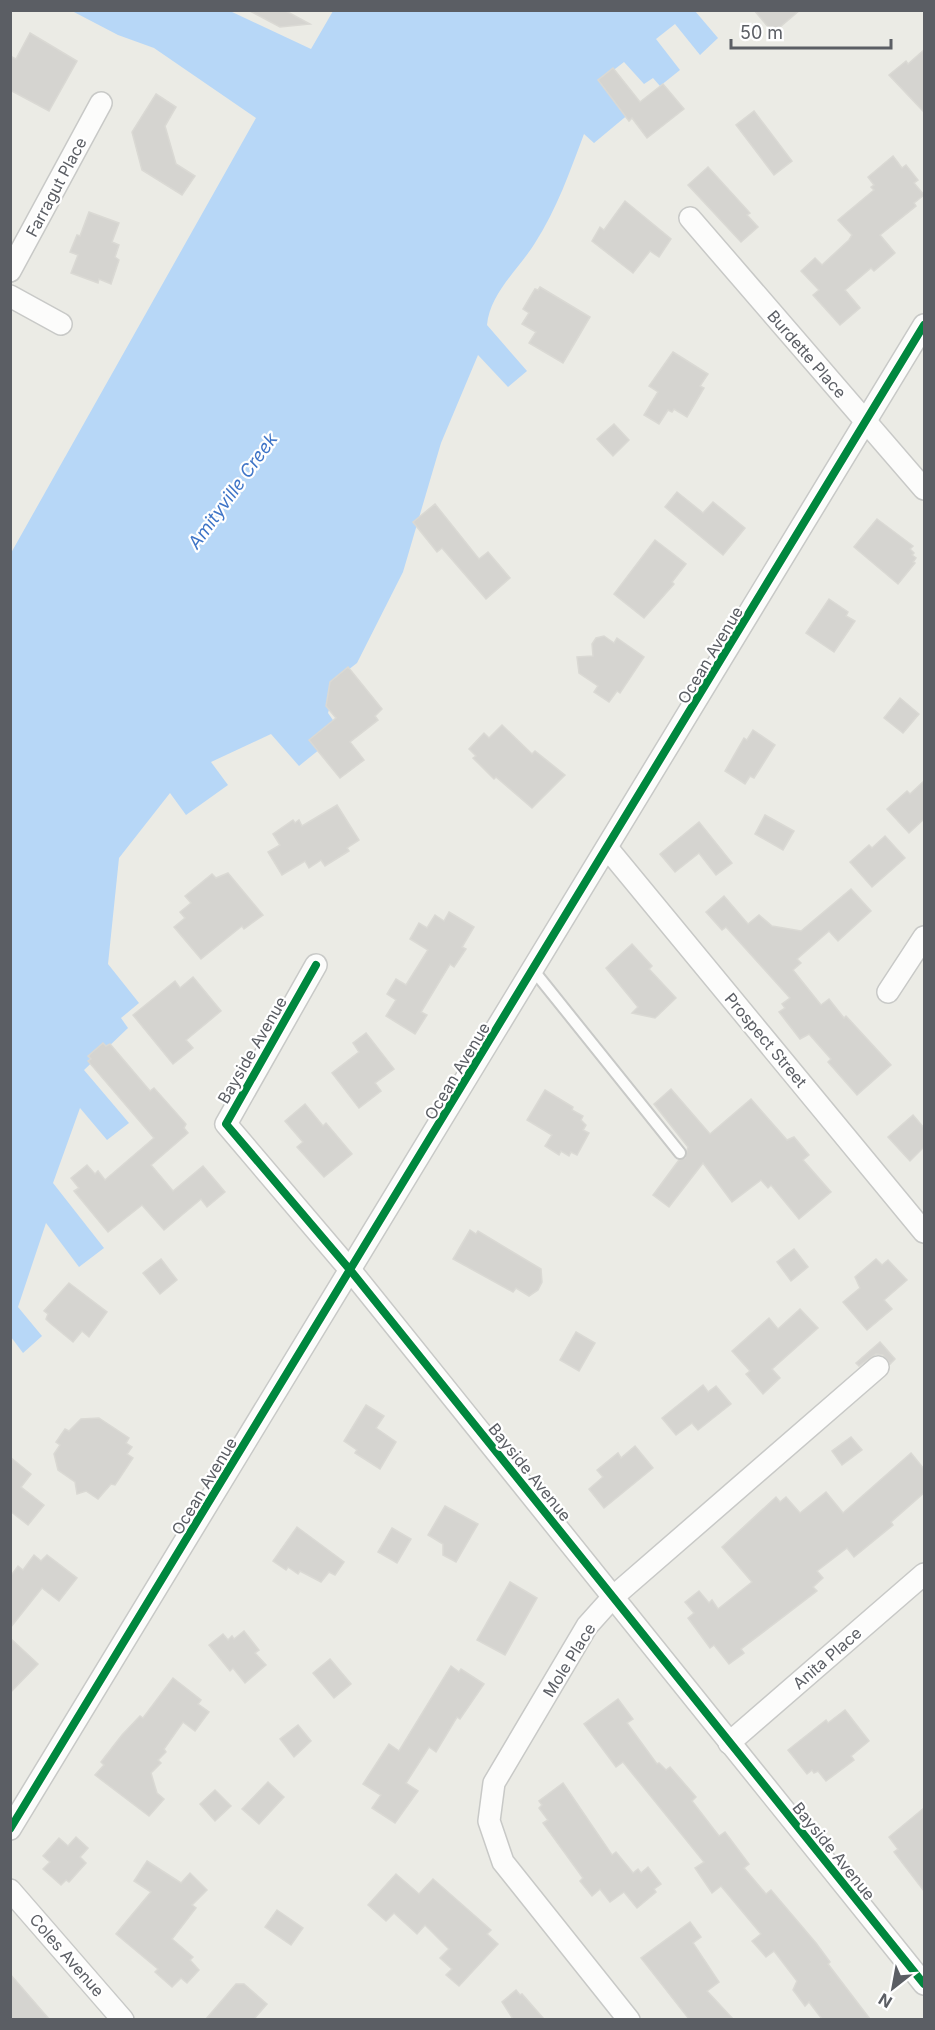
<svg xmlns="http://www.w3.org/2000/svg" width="935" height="2030" font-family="Inter,sans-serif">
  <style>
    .water { fill: #b7d7f7 }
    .building { fill: #d5d4d0; stroke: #dad9d4; stroke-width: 1.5 }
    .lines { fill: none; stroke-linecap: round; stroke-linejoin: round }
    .service-casing { stroke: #c8c9c7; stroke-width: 14 }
    .minor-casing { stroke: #c8c9c7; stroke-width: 24 }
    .service { stroke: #fcfcfb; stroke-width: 10 }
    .minor { stroke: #fcfcfb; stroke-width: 21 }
    .cycleway-casing { stroke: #fff; stroke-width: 11 }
    .cycleway { stroke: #00873e; stroke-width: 8 }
    .labels { text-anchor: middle; stroke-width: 4.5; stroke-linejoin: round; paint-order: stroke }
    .street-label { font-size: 16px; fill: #5b5e64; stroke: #fff }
    .water-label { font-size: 18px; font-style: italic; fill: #3f75c7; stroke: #fff }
  </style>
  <rect width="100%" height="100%" fill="#ebebe5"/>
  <path class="water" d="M72 11H230L311 49 333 11H695L718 38 700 55 675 24 656 39 680 70 660 86 653 78 644 84 624 62 602 79 630 113 594 143 584 134C570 171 557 209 535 243 519 269 490 293 487 325L527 371 508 387 478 355 441 443 403 572 357 663 339 677 328 713 335 723 320 749 299 766 271 734 211 762 228 785 186 815 170 793 119 858 108 964 139 1003 121 1018 128 1028 84 1070 129 1123 107 1140 80 1108 53 1183 104 1248 79 1267 46 1223 18 1307 42 1336 23 1353 11 1337V553L256 118 154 48 118 35Z"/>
  <g class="building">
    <path d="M248 10H284L310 24 280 27Z"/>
    <path d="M754 10H800L773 33Z"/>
    <path d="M30 33 77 61 49 111 10 90V56L16 59Z"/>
    <path d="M924 50V112L889 75 906 61 908 64Z"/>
    <path d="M613 68 640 102 663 84 684 109 647 138 632 118 629 121 598 80Z"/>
    <path d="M156 94 176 107 165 126 176 164 195 176 182 195 142 170 132 132Z"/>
    <path d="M754 111 792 161 774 175 736 125Z"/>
    <path d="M893 156 902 168 906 165 918 180 914 183 924 195 914 203 916 206 880 235 895 253 874 271 871 268 845 290 860 308 840 325 813 295 819 290 801 271 815 258 822 265 849 240 852 235 838 220 874 190 871 187 874 185 868 177Z"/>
    <path d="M708 167 750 213 747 215 758 227 741 242 688 185Z"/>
    <path d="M625 201 671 239 659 257 650 251 633 273 592 241 600 227 604 230Z"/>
    <path d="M89 212 119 223 112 242 119 245 115 257 119 260 111 284 99 279 98 283 71 273 78 255 70 252 77 235 80 236Z"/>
    <path d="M540 287 590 317 563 363 529 343 536 332 522 324 529 313 523 309 535 289 538 290Z"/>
    <path d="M673 352 708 374 700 386 704 388 687 417 674 409 672 412 668 410 659 424 644 415 658 392 649 386Z"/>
    <path d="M614 424 629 440 613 456 597 439Z"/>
    <path d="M677 492 703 513 713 502 745 528 723 555 665 507Z"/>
    <path d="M435 504 479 559 488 552 510 578 486 599 442 548 437 552 413 522Z"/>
    <path d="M877 519 913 546 910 549 914 553 912 555 916 558 913 562 915 563 898 584 854 547Z"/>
    <path d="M655 540 686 564 672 582 674 584 644 618 614 594Z"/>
    <path d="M829 599 848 612 846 616 855 621 834 652 806 633Z"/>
    <path d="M604 636 614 643 617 638 644 657 620 693 617 691 609 702 594 692 598 686 579 673 577 657 593 656 592 644 596 638Z"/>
    <path d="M348 667 382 709 375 716 378 720 350 742 364 760 340 778 309 740 336 718 326 706 330 682Z"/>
    <path d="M900 698 919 714 903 733 884 718Z"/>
    <path d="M502 725 532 754 535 751 565 775 532 808 496 777 494 779 473 758 476 756 469 749 484 733 489 738Z"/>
    <path d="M753 730 775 745 754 778 750 776 745 784 725 771 744 738 747 740Z"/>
    <path d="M924 781V819L909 833 887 809 907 791 910 794Z"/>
    <path d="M337 805 359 840 347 848 349 851 325 866 321 860 309 868 305 861 282 875 268 852 280 845 273 834 293 820 295 823 299 820 302 826Z"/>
    <path d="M765 815 794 831 783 850 755 834Z"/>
    <path d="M699 822 732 863 716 875 699 853 675 872 660 854Z"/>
    <path d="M885 836 905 858 872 887 850 862 869 845 872 848Z"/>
    <path d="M228 873 263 915 244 929 242 926 201 959 174 927 185 918 180 912 191 903 185 896 212 874 216 878Z"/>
    <path d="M851 889 871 911 838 941 829 931 797 959 801 963 793 970 821 1005 829 999 844 1018 846 1016 891 1065 857 1095 828 1062 831 1059 809 1034 800 1039 779 1012 785 1008 782 1004 790 998 726 927 722 930 706 912 724 896 748 924 759 915 772 926 801 931Z"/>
    <path d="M449 912 474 927 462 947 466 949 454 967 450 964 421 1012 427 1015 415 1034 386 1016 396 1000 387 994 396 979 406 985 428 950 410 939 419 923 427 928 435 915 444 921Z"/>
    <path d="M632 944 652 966 649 969 676 998 655 1018 632 1013 638 1007 606 968Z"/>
    <path d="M193 977 221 1011 186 1040 193 1048 173 1064 133 1015 175 981 180 988Z"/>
    <path d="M366 1033 394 1069 375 1083 381 1091 359 1108 332 1073 359 1052 353 1043Z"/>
    <path d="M103 1043 106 1046 110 1044 150 1091 154 1088 186 1124 184 1128 188 1133 151 1165 173 1191 203 1166 225 1192 207 1207 201 1199 164 1230 142 1205 108 1232 74 1191 79 1188 71 1178 87 1165 95 1174 98 1171 105 1180 154 1138 88 1061 91 1059 88 1056Z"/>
    <path d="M671 1089 710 1134 751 1099 787 1140 794 1137 809 1155 803 1160 831 1192 799 1219 771 1185 768 1188 761 1180 732 1202 703 1163 669 1207 653 1195 679 1160 685 1158 688 1147 654 1104Z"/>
    <path d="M545 1090 573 1107 572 1110 583 1116 581 1120 586 1125 583 1130 589 1133 577 1155 571 1152 569 1156 561 1151 559 1155 545 1146 552 1135 527 1120Z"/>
    <path d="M305 1104 323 1126 326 1123 352 1154 324 1177 297 1147 303 1142 285 1121Z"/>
    <path d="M913 1115 924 1128V1147L910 1161 888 1137Z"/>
    <path d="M470 1230 476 1234 478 1231 541 1269 542 1282 538 1290 529 1296 516 1288 513 1292 453 1259Z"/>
    <path d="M794 1249 808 1267 791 1281 777 1262Z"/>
    <path d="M161 1259 177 1280 160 1294 143 1273Z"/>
    <path d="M876 1259 882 1265 888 1260 907 1280 884 1300 892 1309 867 1330 843 1302 860 1288 855 1277Z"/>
    <path d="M69 1283 107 1312 89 1337 82 1331 73 1342 50 1323 46 1319 48 1314 44 1311Z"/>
    <path d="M800 1309 818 1328 772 1369 780 1378 763 1394 746 1374 750 1371 732 1351 769 1318 778 1329Z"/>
    <path d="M576 1332 595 1343 579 1371 560 1360Z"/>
    <path d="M880 1342 895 1359 890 1364 883 1355 876 1354 859 1366 856 1363Z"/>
    <path d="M703 1385 708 1392 716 1386 731 1404 698 1430 692 1423 676 1435 662 1418Z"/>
    <path d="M366 1405 384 1416 376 1428 396 1442 380 1469 355 1453 357 1450 344 1441Z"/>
    <path d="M99 1418 129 1438 126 1443 132 1447 127 1454 133 1458 115 1485 111 1484 98 1499 86 1491 77 1494 75 1482 58 1470 54 1454 60 1445 56 1442 65 1429 69 1431 81 1419Z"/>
    <path d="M851 1437 862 1450 842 1465 832 1451Z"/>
    <path d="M635 1446 653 1468 604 1508 589 1489 603 1477 597 1470 618 1453 621 1458Z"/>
    <path d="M911 1453 924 1469V1493L891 1522 893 1525 854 1557 847 1548 817 1571 823 1578 813 1587 817 1591 741 1649 744 1653 729 1664 714 1645 710 1648 688 1618 694 1613 685 1602 699 1591 709 1603 712 1600 718 1609 752 1582 722 1547 776 1497 780 1502 786 1497 800 1513 826 1492 843 1513Z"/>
    <path d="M10 1457 31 1474 21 1487 44 1505 28 1525 10 1511Z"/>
    <path d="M445 1506 478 1524 456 1562 443 1555V1544L428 1535Z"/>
    <path d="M297 1527 344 1562 335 1575 329 1572 321 1582 300 1571 298 1574 288 1567 286 1570 273 1561Z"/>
    <path d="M392 1528 411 1539 397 1563 378 1552Z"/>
    <path d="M34 1555 41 1561 47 1555 77 1578 59 1601 42 1588 10 1628V1577L18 1566 23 1570Z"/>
    <path d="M510 1582 537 1598 505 1655 477 1640Z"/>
    <path d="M244 1631 259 1650 255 1653 266 1665 245 1683 233 1668 230 1671 209 1645 223 1634 228 1640 232 1636 234 1639Z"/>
    <path d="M10 1638 38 1664 10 1693Z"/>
    <path d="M330 1659 351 1684 334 1698 313 1673Z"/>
    <path d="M451 1666 459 1672 461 1669 484 1684 460 1719 457 1717 436 1752 429 1747 406 1783 418 1791 395 1823 372 1808 381 1795 363 1784 389 1744 399 1751Z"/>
    <path d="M173 1678 201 1700 198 1704 209 1712 195 1731 183 1722 164 1749 166 1752 158 1760 161 1763 151 1773 157 1793 164 1799 149 1816 95 1775 104 1765 101 1762 122 1735 140 1716 143 1718Z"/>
    <path d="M618 1699 633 1719 627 1723 657 1764 659 1763 666 1770 670 1767 696 1797 692 1801 719 1836 725 1832 749 1864 744 1868 766 1894 771 1890 816 1943 830 1962 828 1964 870 2019H822L809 2002 805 2006 793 1990 797 1981 774 1951 766 1957 752 1941 761 1934 721 1886 712 1893 695 1868 704 1862 623 1762 616 1767 584 1724Z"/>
    <path d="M845 1710 869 1741 851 1756 854 1760 826 1781 818 1771 814 1773 812 1770 807 1774 788 1750 826 1720 828 1723Z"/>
    <path d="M298 1725 311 1741 294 1757 280 1739Z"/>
    <path d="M268 1782 284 1797 259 1824 242 1809Z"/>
    <path d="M563 1783 612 1855 616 1852 633 1873 638 1869 641 1873 648 1867 661 1884 654 1889 656 1892 637 1908 624 1892 610 1902 600 1889 592 1896 580 1881 583 1878 543 1823 548 1820 539 1808 542 1805 539 1801Z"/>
    <path d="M215 1790 231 1806 215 1821 200 1804Z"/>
    <path d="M924 1808V1891L894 1852 898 1849 889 1837Z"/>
    <path d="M76 1837 88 1848 80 1857 86 1863 69 1882 66 1880 61 1885 43 1869 50 1862 43 1856 59 1838 68 1846Z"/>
    <path d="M147 1861 181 1883 190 1873 207 1890 192 1905 196 1908 172 1939 193 1957 190 1960 199 1970 187 1983 181 1978 172 1987 155 1972 158 1969 116 1934 151 1892 134 1881Z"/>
    <path d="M396 1874 419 1894 433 1879 491 1930 487 1934 498 1944 459 1986 446 1975 452 1969 440 1958 449 1949 425 1925 417 1934 394 1913 386 1921 368 1905Z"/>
    <path d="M277 1910 303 1928 291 1945 265 1927Z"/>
    <path d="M690 1922 701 1937 693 1943 719 1982 707 1991 733 2019H689L641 1958Z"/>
    <path d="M10 1974 49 2019H10Z"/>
    <path d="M236 1984H244L267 2004 254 2019H206Z"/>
    <path d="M516 1990 520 1995 522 1994 544 2019H513L502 2002Z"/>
  </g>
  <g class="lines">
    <g class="service-casing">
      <path id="service" d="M534 971 680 1153"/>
    </g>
    <g class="minor-casing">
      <g id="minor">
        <path d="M690 218 924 489"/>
        <path d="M10 271 101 103"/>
        <path d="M10 296 61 324"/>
        <path d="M608 849 924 1232"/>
        <path d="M316 965 226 1124 351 1271 924 1984"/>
        <path d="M888 992 924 937"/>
        <path d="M729 1743 924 1574"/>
        <path d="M10 1829 924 325"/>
        <path d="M10 1890 123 2020"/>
        <path d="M629 2020 503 1862 489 1821 494 1783 587 1626 613 1597 878 1367"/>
      </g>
    </g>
    <use href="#service" class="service"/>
    <use href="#minor" class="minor"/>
    <g class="cycleway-casing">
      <g id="cycleway">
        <path d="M316 965 226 1124 351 1271 924 1984"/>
        <path d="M10 1829 924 325"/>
      </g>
    </g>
    <use href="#cycleway" class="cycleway"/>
  </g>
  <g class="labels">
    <g class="street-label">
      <text transform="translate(56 187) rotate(-62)" y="6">Farragut Place</text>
      <text transform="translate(807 354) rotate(49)" y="6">Burdette Place</text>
      <text transform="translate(710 655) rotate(-59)" y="6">Ocean Avenue</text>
      <text transform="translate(766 1040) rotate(50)" y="6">Prospect Street</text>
      <text transform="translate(252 1050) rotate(-60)" y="6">Bayside Avenue</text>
      <text transform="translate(457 1071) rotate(-59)" y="6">Ocean Avenue</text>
      <text transform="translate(530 1472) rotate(51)" y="6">Bayside Avenue</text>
      <text transform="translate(204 1486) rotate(-59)" y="6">Ocean Avenue</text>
      <text transform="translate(827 1658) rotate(-41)" y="6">Anita Place</text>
      <text transform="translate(569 1660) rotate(-58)" y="6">Mole Place</text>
      <text transform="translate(834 1851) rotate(51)" y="6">Bayside Avenue</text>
      <text transform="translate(67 1955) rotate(49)" y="6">Coles Avenue</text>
    </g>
    <g class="water-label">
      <text transform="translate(233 491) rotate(-54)" y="6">Amityville Creek</text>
    </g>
  </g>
  <rect width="935" height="2030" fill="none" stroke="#5b5e64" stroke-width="24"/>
  <g transform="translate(893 1988) rotate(211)" stroke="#ffffff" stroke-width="4.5" paint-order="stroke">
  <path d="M0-4.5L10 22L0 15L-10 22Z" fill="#5b5e64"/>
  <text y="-9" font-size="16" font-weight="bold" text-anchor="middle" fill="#5b5e64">N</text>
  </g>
  <path d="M731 39v9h160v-9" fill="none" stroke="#5b5e64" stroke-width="3"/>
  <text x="740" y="39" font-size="18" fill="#5b5e64" stroke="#ffffff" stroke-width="4.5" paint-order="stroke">50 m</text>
</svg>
